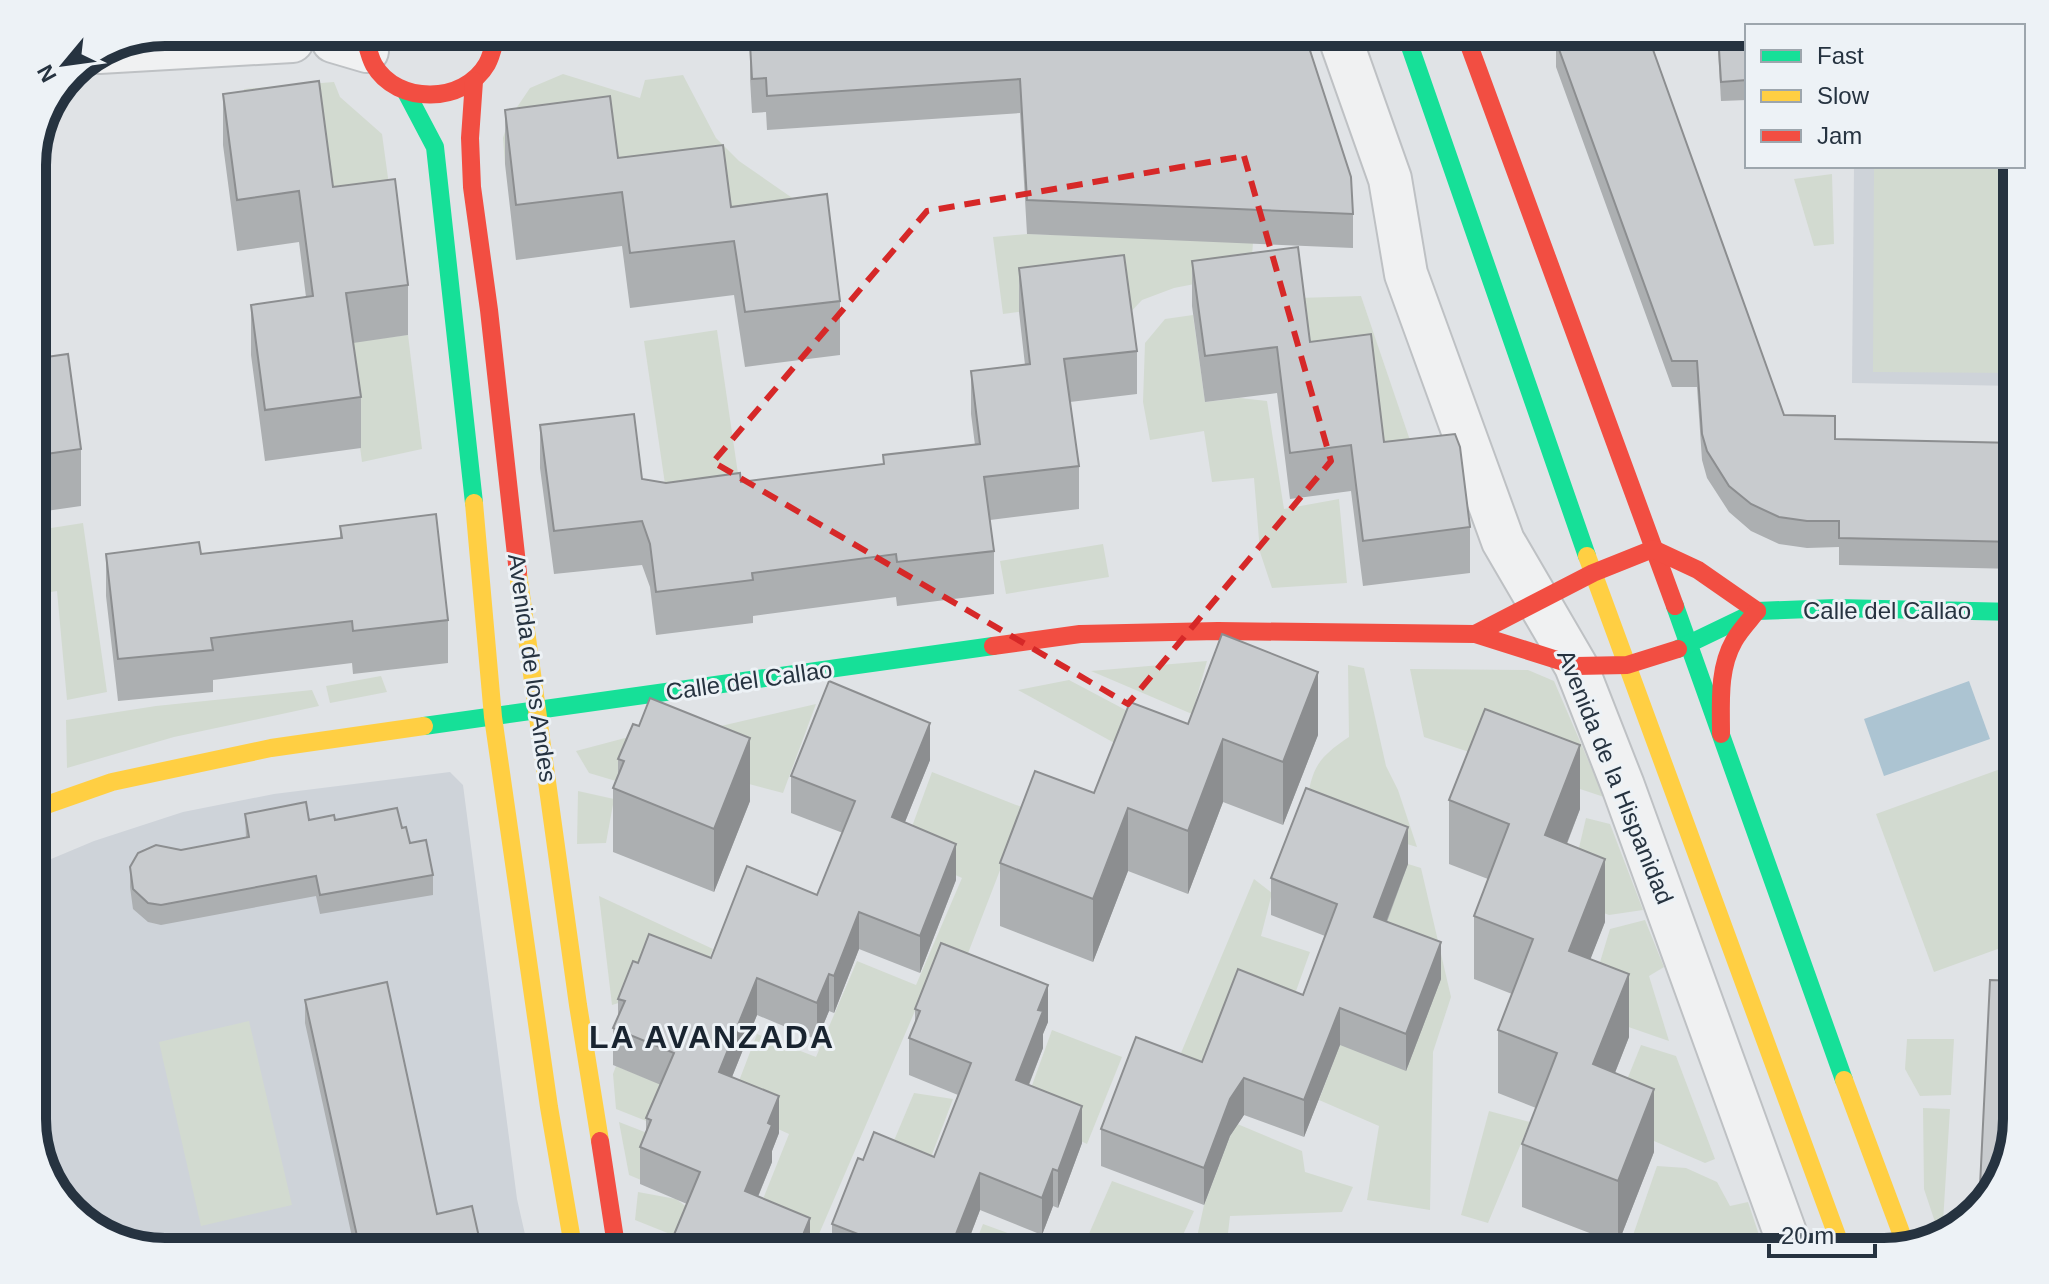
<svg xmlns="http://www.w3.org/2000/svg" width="2049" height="1284" font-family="Helvetica,sans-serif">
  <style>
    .built { fill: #ced3d9 }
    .green { fill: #d2dad0 }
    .water { fill: #acc4d2 }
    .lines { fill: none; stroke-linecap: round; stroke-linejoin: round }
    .street-casing { stroke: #bec1c4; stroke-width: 46 }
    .street { stroke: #f0f1f2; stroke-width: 42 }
    .fast { stroke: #16e098; stroke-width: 18 }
    .slow { stroke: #ffcf43; stroke-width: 18 }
    .jam { stroke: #f24e42; stroke-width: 18 }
    .wall { fill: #acafb1 }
    .shaded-wall { fill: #8c8e90 }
    .building { fill: #c8cbce; stroke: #8c8e90; stroke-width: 2 }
    .marked { fill: none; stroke: #d62828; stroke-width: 6; stroke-dasharray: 16 10; stroke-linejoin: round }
    .labels { text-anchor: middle; stroke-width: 6; stroke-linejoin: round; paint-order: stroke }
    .street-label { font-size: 24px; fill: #263340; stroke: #edf2f6 }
    .district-label { font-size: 32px; font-weight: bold; letter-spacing: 2px; fill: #192430; stroke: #edf2f6 }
    .rim { fill: none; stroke: #263340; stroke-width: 10 }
  </style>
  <rect width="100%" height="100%" fill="#e0e3e6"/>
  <g class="built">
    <path d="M1854 166H2017V386L1852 383Z"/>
    <path d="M450 772 463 785 517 1199 529 1252H165L92 1230 50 1185 32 1127V867L94 841 183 812 274 794Z"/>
  </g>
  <g class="green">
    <path d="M563 74 640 98 645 80 683 75 716 138 739 161 814 213 812 251 505 164 503 138 509 119 530 88Z"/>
    <path d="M334 82 340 97 382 134 395 229 257 141 244 89Z"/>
    <path d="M1874 166H2017V373L1873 372Z"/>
    <path d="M1832 174 1834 244 1814 246 1794 179Z"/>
    <path d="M1027 234 1253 242 1251 273 1174 288 1142 300 1126 317 1064 306 1003 314 993 237Z"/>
    <path d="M1361 296 1415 455 1413 481 1310 388 1299 298Z"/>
    <path d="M1193 315 1205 402 1240 398 1267 401 1284 509 1339 499 1347 583 1272 588 1260 552 1254 478 1212 482 1204 431 1150 440 1143 402 1145 343 1165 319Z"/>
    <path d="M717 330 743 508 670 518 644 341Z"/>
    <path d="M408 335 422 449 362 462 346 343Z"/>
    <path d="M83 523 107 692 67 700 57 591 32 595V531Z"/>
    <path d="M1103 544 1109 577 1006 594 1000 561Z"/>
    <path d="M1207 661 1192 714 1091 671Z"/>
    <path d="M1348 665 1364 668 1386 766 1398 790 1417 847 1304 814C1313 772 1311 762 1349 737Z"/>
    <path d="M1410 669 1528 670 1554 681 1604 797 1424 737Z"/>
    <path d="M381 676 387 692 330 703 326 686Z"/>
    <path d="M1069 680 1186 742 1169 773 1018 690Z"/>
    <path d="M312 690 319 706 174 737 67 768 66 720 156 706Z"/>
    <path d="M816 704 783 793 704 772 695 732Z"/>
    <path d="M678 724 626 784 589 773 576 751Z"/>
    <path d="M2017 763V942L1934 972 1876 814Z"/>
    <path d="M932 772 1024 808 960 974 933 969 813 1248 753 1224 789 1134 729 1107 757 1034 816 1057 857 961 916 985 962 878 903 851Z"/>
    <path d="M578 791 614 799 606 843 577 844Z"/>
    <path d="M1586 818 1610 824 1643 910 1609 915 1567 899Z"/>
    <path d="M1408 864 1421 868 1451 997 1433 1052 1430 1210 1367 1200 1379 1126 1319 1100Z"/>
    <path d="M1254 879 1272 893 1261 936 1310 952 1286 1019 1196 1083 1173 1072Z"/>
    <path d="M599 896 713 949 701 977 612 1005Z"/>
    <path d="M1645 920 1664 967 1649 976 1669 1041 1585 1012 1610 929Z"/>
    <path d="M249 1021 292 1205 201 1226 159 1042Z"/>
    <path d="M1052 1030 1122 1057 1087 1144 1022 1113Z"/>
    <path d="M1907 1039H1954L1951 1095 1920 1096 1905 1069Z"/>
    <path d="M1641 1045 1676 1056 1715 1159 1705 1163 1610 1122Z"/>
    <path d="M616 1066 648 1079 682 1080 659 1126 616 1109 613 1074Z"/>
    <path d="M914 1093 953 1099 925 1173 885 1162Z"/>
    <path d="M1923 1108 1950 1109 1943 1222 1946 1235 1940 1237 1924 1189Z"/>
    <path d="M1489 1111 1530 1122 1488 1223 1461 1215Z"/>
    <path d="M619 1122 655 1136 641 1180 629 1175Z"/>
    <path d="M1235 1123 1302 1151 1305 1172 1353 1187 1342 1212 1230 1216 1228 1233 1197 1237 1204 1205Z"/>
    <path d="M1657 1166 1686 1168 1717 1182 1730 1206 1748 1202 1761 1241 1632 1238Z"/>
    <path d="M1112 1181 1194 1211 1182 1237 1125 1252H1081Z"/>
    <path d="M638 1192 676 1199 702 1218 680 1238 635 1220Z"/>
    <path d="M983 1224 1024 1239 1018 1252H972Z"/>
  </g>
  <path class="water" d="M1969 681 1990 739 1884 776 1864 719Z"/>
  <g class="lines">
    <g class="street-casing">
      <g id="street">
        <path d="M1339 35 1390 179 1406 274 1503 541 1576 666 1623 786 1792 1252"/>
        <path d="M333 41 367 51"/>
        <path d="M99 52 292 41"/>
      </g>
    </g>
    <use href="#street" class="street"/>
    <g class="fast">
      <path d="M1406 35 1587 556"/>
      <path d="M406 92 435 147 474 503"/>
      <path d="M1675 606 1844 1080"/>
      <path d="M1678 649 1757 611 1836 608 2017 612"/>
      <path d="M424 726 993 646"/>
    </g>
    <g class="slow">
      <path d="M474 503 493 717 549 1107 574 1252"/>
      <path d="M1587 556 1843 1252"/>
      <path d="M518 573 578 1005 600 1141"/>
      <path d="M32 810 112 782 271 748 424 726"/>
      <path d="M1844 1080 1906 1246"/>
    </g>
    <g class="jam">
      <path d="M1465 34 1675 606"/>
      <path d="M366 41C368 49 370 58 374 65 397 105 464 104 487 64 491 57 493 48 495 40"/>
      <path d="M474 81 470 138 472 187 489 310 518 573"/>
      <path d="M1475 634 1593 573 1653 549 1698 570 1757 611"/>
      <path d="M993 646 1080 634 1218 631 1475 634 1576 666 1627 665 1678 649"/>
      <path d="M1721 734C1721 703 1718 669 1734 641 1740 630 1749 621 1757 611"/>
      <path d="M600 1141 617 1252"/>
    </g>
  </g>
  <g class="wall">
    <path d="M1717 33H1747V100L1721 101Z"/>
    <path d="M1556 34 1784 415 1835 439 2017 443V569L1839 565V547L1807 548 1779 544 1751 531 1729 512 1707 478 1702 460 1697 387H1672L1556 67Z"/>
    <path d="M1305 35 1353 214V248L1027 234 1020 113 767 130 766 112 752 113 750 79V44L762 43V38Z"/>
    <path d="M223 94 333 187 408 285V335L353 343 361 397V448L265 461 251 355V305L306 297 299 242 237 251 223 145Z"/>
    <path d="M505 110 731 207 840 301V355L745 367 734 295 630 308 622 246 516 260 505 164Z"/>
    <path d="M32 159 45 251V307L32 309Z"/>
    <path d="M1192 261 1310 342 1384 442 1470 527V573L1363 586 1351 491 1290 499 1277 393 1205 402 1192 306Z"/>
    <path d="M1019 268 1137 351V394L1070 402 1079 466V509L990 520 994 551V594L897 606 896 597 753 616V623L656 635 650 587 642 565 554 574 540 468V425L642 479 666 483 741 482 883 464 975 445 971 414V371L1025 365 1019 312Z"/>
    <path d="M32 359 81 449V506L32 513Z"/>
    <path d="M340 526 448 620V663L353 674 352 663 213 680V692L118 701 106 596V554H201L340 538Z"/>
    <path d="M1188 724 1318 735 1283 825 1223 802 1188 894 1128 871 1093 962 1000 926V863Z"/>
    <path d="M618 759 750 801 714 892 613 852V788L618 775Z"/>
    <path d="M930 760 905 822 956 880 920 973 859 949 834 1013 829 1011 817 1040 757 1015 732 1077 779 1133 772 1151V1162L758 1197 810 1252 673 1248V1237L687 1204 640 1184V1147L646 1131V1118L661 1085 613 1065V1028L618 1016V999L638 963 711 958 817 895 843 833 791 813V776Z"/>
    <path d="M1449 800 1580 809 1567 844 1605 922 1590 959 1629 1037 1615 1073 1654 1152 1618 1244 1522 1207V1144L1536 1108 1498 1093V1030L1512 994 1474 979V916L1488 879 1449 864Z"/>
    <path d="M245 814 309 820H335L402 828 410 843 433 875V895L320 914 316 896 161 925 148 922 133 909 130 887V867L181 850 246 838Z"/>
    <path d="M1408 864 1387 922 1441 979 1406 1071 1340 1045 1304 1137 1244 1115 1230 1136 1204 1205 1101 1166V1129L1303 995 1325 936 1271 915V878Z"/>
    <path d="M305 1000 437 1214 481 1252H310V1246L352 1237 305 1023Z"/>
    <path d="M915 1009 1048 1022 1043 1034V1048L1029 1085 1082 1143 1058 1208 1053 1206 1042 1235 980 1210 964 1252H832V1224L863 1160 934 1157 958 1095 909 1075V1038L915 1023Z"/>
  </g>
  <g class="shaded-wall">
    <path d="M1318 672V735L1283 825V762Z"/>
    <path d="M930 723V760L892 854V817Z"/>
    <path d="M750 738V801L714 892V829Z"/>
    <path d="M1223 739V802L1188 894V831Z"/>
    <path d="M1580 745V809L1545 899V835Z"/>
    <path d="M1128 808V871L1093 962V899Z"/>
    <path d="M1408 827V864L1374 954V917Z"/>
    <path d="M956 844V880L920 973V936Z"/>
    <path d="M1605 859V922L1569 1014V951Z"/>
    <path d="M859 912V949L834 1013V976Z"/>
    <path d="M1441 942V979L1406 1071V1034Z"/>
    <path d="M829 974V1011L817 1040V1003Z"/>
    <path d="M1629 974V1037L1593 1128V1064Z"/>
    <path d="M757 978V1015L719 1109V1072Z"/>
    <path d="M1048 985V1022L1043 1034V1048L1016 1117V1080L1038 1010Z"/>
    <path d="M1340 1008V1045L1304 1137V1100Z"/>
    <path d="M1244 1078V1115L1230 1136 1204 1205V1168L1230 1099Z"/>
    <path d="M1654 1089V1152L1618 1244V1181Z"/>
    <path d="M779 1096V1133L772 1151V1162L745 1228V1191L768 1123Z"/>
    <path d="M1082 1106V1143L1058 1208V1171Z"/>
    <path d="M1053 1169V1206L1042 1235V1198Z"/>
    <path d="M980 1173V1210L964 1252H954V1239Z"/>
    <path d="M810 1218V1252H796Z"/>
    <path d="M950 1238V1252H944Z"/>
    <path d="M481 1246V1252H456Z"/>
  </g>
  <g class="building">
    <path d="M1647 33 1784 415 1835 416V439L2017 443V542L1839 538V521H1807L1779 517 1751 504 1729 486 1707 451 1702 434 1697 361H1672L1556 41V34Z"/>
    <path d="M1718 33H1747V80L1721 82Z"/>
    <path d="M1305 35 1351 177 1353 214 1027 200 1020 79 767 96 766 78 752 79 750 44 764 43V38Z"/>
    <path d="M319 81 333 187 395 179 408 285 346 293 361 397 265 410 251 305 313 296 299 191 237 200 223 94Z"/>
    <path d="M610 96 618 158 723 145 731 207 827 194 840 301 745 312 734 241 630 253 622 192 516 205 505 110Z"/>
    <path d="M32 159 45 251 32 252Z"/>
    <path d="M1298 247 1310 342 1371 334 1384 442 1455 434 1460 447 1470 527 1363 541 1351 445 1290 453 1277 347 1205 356 1192 261Z"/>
    <path d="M1124 255 1137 351 1064 359 1079 466 984 477 994 551 897 562 896 554 752 573 753 580 656 592 650 544 642 521 554 531 540 425 634 414 642 479 666 483 740 473 741 482 884 464 883 455 980 444 971 371 1030 364 1019 268Z"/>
    <path d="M68 354 81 449 32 456V359Z"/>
    <path d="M436 514 448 620 353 631 352 621 211 638 213 650 118 659 106 554 199 542 201 554 342 538 340 526Z"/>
    <path d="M1222 634 1318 672 1283 762 1223 739 1188 831 1128 808 1093 899 1000 863 1035 771 1094 793 1130 702 1188 724Z"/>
    <path d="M829 681 930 723 892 817 956 844 920 936 859 912 834 976 829 974 817 1003 757 978 719 1072 779 1096 768 1123 772 1125 745 1191 810 1218 796 1252H672L677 1239 673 1237 700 1172 640 1147 651 1120 646 1118 674 1053 613 1028 625 1001 618 999 633 961 638 963 649 934 711 958 747 866 817 895 855 801 791 776Z"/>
    <path d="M650 698 750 738 714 829 613 788 624 761 618 759 633 724 639 726Z"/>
    <path d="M1485 709 1580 745 1545 835 1605 859 1569 951 1629 974 1593 1064 1654 1089 1618 1181 1522 1144 1557 1053 1498 1030 1533 939 1474 916 1509 824 1449 800Z"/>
    <path d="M1306 788 1408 827 1374 917 1441 942 1406 1034 1340 1008 1304 1100 1244 1078 1230 1099 1204 1168 1101 1129 1136 1037 1202 1062 1238 969 1303 995 1337 904 1271 878Z"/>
    <path d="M306 802 309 820 334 815 335 820 397 808 402 828 406 827 410 843 426 840 433 875 320 895 316 876 161 905 148 903 133 889 130 867 138 853 156 845 181 850 249 837 245 814Z"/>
    <path d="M941 943 1048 985 1038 1010 1043 1011 1016 1080 1082 1106 1058 1171 1053 1169 1042 1198 980 1173 954 1239 950 1238 944 1252H904L832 1224 858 1158 863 1160 874 1132 934 1157 971 1063 909 1038 920 1011 915 1009Z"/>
    <path d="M1990 980 2017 981V1119L1995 1192 1979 1207Z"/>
    <path d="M387 982 437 1214 472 1206 481 1246 456 1252H311L310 1246 357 1236 305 1000Z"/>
  </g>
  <path class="marked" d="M1244 156 1331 461 1128 704 713 462 927 211Z"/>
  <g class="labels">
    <g class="street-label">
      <text x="1887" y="619">Calle del Callao</text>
      <text transform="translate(532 668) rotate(82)" y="8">Avenida de los Andes</text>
      <text transform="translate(749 681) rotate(-8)" y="8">Calle del Callao</text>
      <text transform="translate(1615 777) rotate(68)" y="8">Avenida de la Hispanidad</text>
    </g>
    <g class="district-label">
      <text x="712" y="1048">LA AVANZADA</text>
    </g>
  </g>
  <path d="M0 0H2049V1284H0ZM165 46H1884A119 119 0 0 1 2003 165V1119A119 119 0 0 1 1884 1238H165A119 119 0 0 1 46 1119V165A119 119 0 0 1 165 46Z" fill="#edf2f6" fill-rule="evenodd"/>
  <path class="rim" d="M165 46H1884A119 119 0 0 1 2003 165V1119A119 119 0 0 1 1884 1238H165A119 119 0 0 1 46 1119V165A119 119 0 0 1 165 46Z"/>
  <rect x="1745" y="24" width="280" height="144" fill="#edf2f6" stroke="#9da6ad" stroke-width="2"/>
  <rect x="1761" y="50" width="40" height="12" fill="#16e098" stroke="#9da6ad" stroke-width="2"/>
  <text x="1817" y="64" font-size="24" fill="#263340">Fast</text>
  <rect x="1761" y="90" width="40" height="12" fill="#ffcf43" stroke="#9da6ad" stroke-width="2"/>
  <text x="1817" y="104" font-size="24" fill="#263340">Slow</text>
  <rect x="1761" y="130" width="40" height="12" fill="#f24e42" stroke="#9da6ad" stroke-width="2"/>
  <text x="1817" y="144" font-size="24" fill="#263340">Jam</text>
  <g transform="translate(64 64) rotate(241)" stroke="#edf2f6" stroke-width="6" paint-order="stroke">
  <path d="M0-6L14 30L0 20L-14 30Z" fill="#263340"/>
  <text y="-12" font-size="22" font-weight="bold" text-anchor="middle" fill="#263340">N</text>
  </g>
  <path d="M1769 1244v12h106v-12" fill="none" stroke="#263340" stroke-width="4"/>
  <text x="1781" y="1244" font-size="24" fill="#263340" stroke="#edf2f6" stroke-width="6" paint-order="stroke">20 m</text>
</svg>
